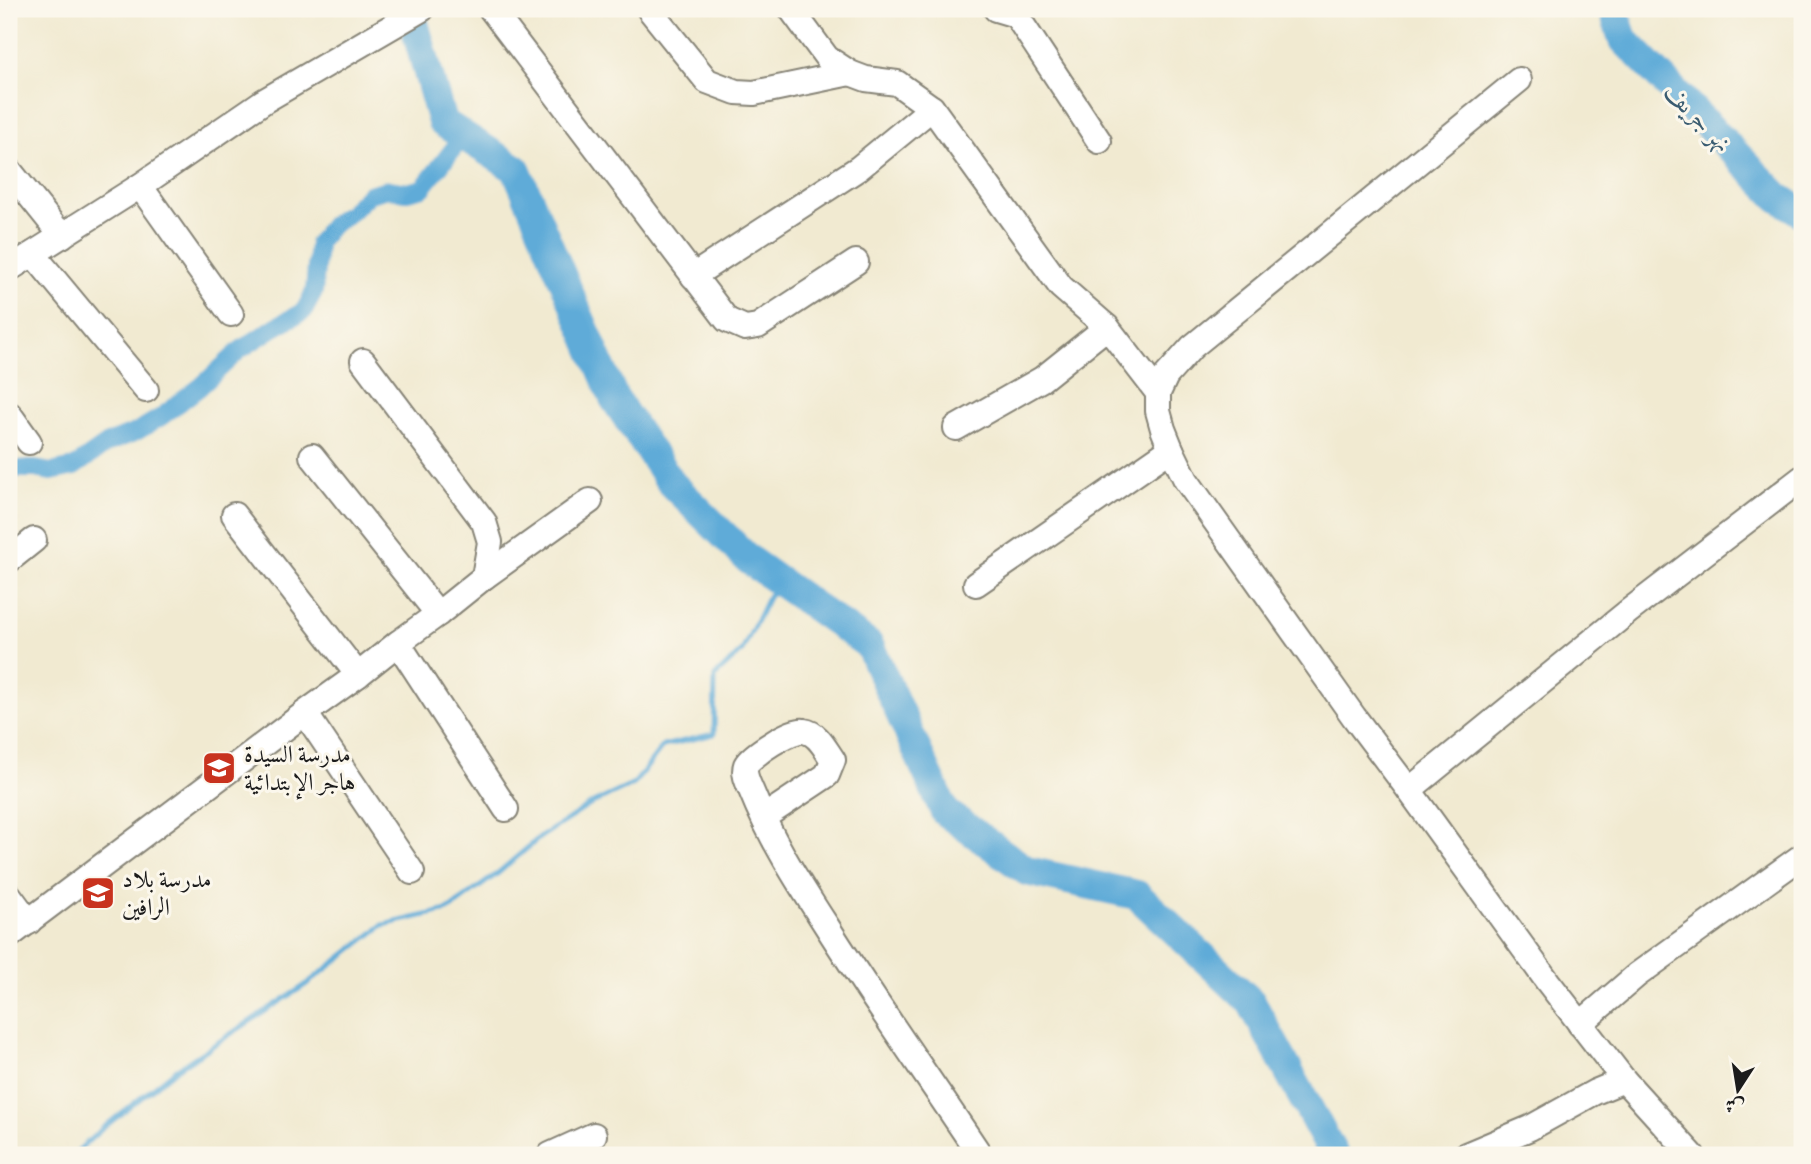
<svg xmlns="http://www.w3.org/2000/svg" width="1811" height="1164" font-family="'EB Garamond',Amiri,serif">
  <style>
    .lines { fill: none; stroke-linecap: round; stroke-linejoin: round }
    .stream { stroke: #5fabd8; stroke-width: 5 }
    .canal { stroke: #5fabd8; stroke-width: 18 }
    .river { stroke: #5fabd8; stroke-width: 30 }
    .minor-casing { stroke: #868376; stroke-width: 28 }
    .minor { stroke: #fff; stroke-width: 24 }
    .labels { text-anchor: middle; stroke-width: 6; stroke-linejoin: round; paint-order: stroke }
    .poi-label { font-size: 24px; fill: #1c1c1c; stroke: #fbf7ec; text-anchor: start }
    .water-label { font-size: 26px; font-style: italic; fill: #3a5c71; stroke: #fbf7ec }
  </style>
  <rect width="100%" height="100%" fill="#fbf7ec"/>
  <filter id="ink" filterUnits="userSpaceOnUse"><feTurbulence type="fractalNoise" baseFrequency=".0143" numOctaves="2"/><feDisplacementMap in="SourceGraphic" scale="14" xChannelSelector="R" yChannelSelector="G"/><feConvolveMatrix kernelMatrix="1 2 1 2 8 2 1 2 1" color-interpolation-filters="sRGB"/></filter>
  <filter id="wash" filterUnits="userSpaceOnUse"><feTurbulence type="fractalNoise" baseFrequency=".00686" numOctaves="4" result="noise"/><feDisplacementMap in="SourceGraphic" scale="28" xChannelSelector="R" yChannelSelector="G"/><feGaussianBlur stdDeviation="1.57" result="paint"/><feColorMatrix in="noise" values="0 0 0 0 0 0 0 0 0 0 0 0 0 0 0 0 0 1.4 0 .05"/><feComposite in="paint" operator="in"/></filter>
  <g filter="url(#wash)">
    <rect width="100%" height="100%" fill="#f1ead1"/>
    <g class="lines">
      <path class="stream" d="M73 1155 103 1128 177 1069 304 986 383 925 448 910 497 874 539 838 593 803 634 784 663 746 714 734 715 676 742 651 777 579"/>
      <path class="canal" d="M9 469H35L51 472 74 467 108 443 136 432 161 417 200 387 240 350 275 327 304 311 314 292 318 243 332 225 351 212 369 194 388 189 407 192 423 188 464 135"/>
      <g class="river">
        <path d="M410 9 442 122 516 169 614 398 672 484 749 560 869 645 945 812 1027 871 1137 895 1251 1002 1334 1155"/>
        <path d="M1613 9 1623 39 1778 197 1802 213"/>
      </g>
    </g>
  </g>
  <g filter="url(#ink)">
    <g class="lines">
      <g class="minor-casing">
        <g id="minor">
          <path d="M491 9 727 320 745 328 758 326 856 262"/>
          <path d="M649 9 707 81 736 92 754 93 850 73"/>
          <path d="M791 9 827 58 850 73 866 79 897 83 932 108 1061 287 1107 327 1158 393"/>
          <path d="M996 9 1016 15 1099 141"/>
          <path d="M9 170 62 236"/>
          <path d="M140 186 231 314"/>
          <path d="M33 254 146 390"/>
          <path d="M9 269 140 186 264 101 422 9"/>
          <path d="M693 276 859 168 932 108"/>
          <path d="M363 361 484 522 490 542 484 577"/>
          <path d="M9 414 29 442"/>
          <path d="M956 428 1042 379 1107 327"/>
          <path d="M312 456 438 614"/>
          <path d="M234 515 358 675"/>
          <path d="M9 560 34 540"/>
          <path d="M976 584 1171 449"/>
          <path d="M398 643 506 809"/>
          <path d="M305 713 412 872"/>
          <path d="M1409 790 1354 717 1186 480 1171 449 1163 429 1158 411V393L1166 376 1192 347 1519 80"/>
          <path d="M764 817 827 775 833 760C825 749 818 733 804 731 793 728 751 755 746 765 743 773 748 783 751 790 770 838 798 882 826 925 875 1003 929 1078 980 1155"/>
          <path d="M9 895 29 922"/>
          <path d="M9 936 305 713 358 675 398 643 438 614 484 577 590 501"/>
          <path d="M1580 1024 1637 975 1802 856"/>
          <path d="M1624 1080 1692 1155"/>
          <path d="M550 1155 594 1135"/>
          <path d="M1466 1155 1530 1128 1595 1092 1624 1080 1548 982 1409 790 1629 611 1802 478"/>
        </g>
      </g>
      <use href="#minor" class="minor"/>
    </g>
  </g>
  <defs>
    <g id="school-square" transform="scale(1.75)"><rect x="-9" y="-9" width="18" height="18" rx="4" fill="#c8321e" stroke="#fbf7ec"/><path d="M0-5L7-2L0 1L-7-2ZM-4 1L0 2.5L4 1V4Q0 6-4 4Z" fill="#fff"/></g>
  </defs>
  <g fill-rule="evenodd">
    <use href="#school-square" x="219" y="768"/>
    <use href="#school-square" x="98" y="893"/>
  </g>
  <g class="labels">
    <g class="poi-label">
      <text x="244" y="762">مدرسة السيدة<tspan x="244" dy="28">هاجر الإبتدائية</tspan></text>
      <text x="122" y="887">مدرسة بلاد<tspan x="122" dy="28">الرافين</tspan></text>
    </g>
    <g class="water-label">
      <text transform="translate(1699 117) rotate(46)" y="9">نهر جريف</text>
    </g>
  </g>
  <rect width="1811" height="1164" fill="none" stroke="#fbf7ec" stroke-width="35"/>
  <g transform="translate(1738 1090) rotate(192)" stroke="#fbf7ec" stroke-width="5" paint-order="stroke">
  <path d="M0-5L12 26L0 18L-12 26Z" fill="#1c1c1c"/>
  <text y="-10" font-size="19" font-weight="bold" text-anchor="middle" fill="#1c1c1c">ش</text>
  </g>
</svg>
